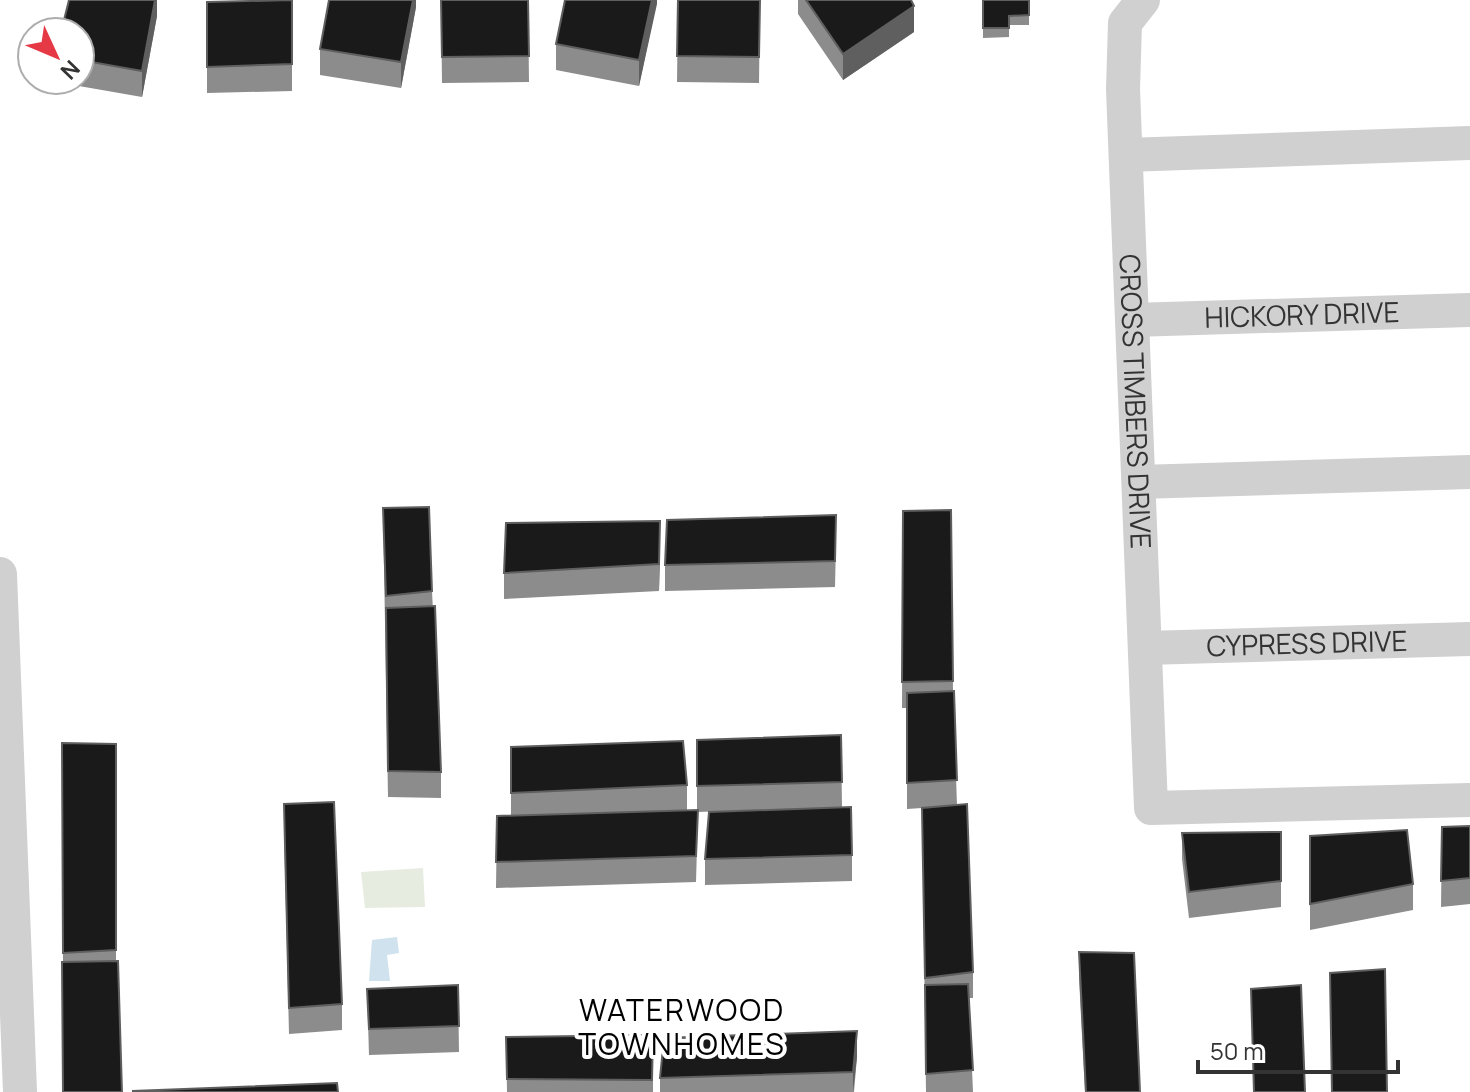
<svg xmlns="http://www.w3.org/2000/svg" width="1470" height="1092" font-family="Manrope,sans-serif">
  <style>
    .green { fill: #e6ecdf }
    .water { fill: #cfe2ee }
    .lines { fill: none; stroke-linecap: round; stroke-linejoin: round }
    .minor { stroke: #d0d0d0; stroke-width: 34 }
    .wall { fill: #8c8c8c }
    .shaded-wall { fill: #5f5f5f }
    .building { fill: #1a1a1a; stroke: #5f5f5f; stroke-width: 2 }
    .labels { text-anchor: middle; stroke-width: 8; stroke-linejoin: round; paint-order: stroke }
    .street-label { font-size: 28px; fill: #333; stroke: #fff }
    .neighbourhood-label { font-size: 30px; letter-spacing: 2px; fill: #000; stroke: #fff }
  </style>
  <rect width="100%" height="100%" fill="#fff"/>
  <path class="green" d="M423 868 425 907 365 908 361 872Z"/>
  <path class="water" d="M397 937 399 953 387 955 390 981H369L372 940Z"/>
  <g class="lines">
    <g class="minor">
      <path id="s1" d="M1143 0 1125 23 1123 89 1151 808 1470 800"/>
      <path d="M1126 155 1470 143"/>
      <path id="s2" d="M1132 320 1470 310"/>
      <path d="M1139 482 1470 472"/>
      <path d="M0 574 20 1092"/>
      <path id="s3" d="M1145 648 1470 639"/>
    </g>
  </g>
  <g class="wall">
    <path d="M157 0V16L142 97 56 82V80H80V32Z"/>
    <path d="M292 0V91L207 93V2Z"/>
    <path d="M416 0V7L401 88 320 75V49Z"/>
    <path d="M441 0H528L529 82 442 83Z"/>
    <path d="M657 0 639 86 556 70V44Z"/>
    <path d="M678 0H760L759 83 677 82Z"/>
    <path d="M798 0H911L914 32 843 80 798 14Z"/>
    <path d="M983 0H1029V25H1009V37L983 38Z"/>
    <path d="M383 508 432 591 441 772V798L388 797Z"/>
    <path d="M951 510 953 691 957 805 973 972V998H969L973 1092H926L922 808 907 809V708H902L903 511Z"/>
    <path d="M836 541 835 587 665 591V565Z"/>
    <path d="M660 547 659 591 504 599V573Z"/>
    <path d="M841 735 842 807 852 855V881L705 885V859L755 810 698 812 696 882 496 888 497 816 511 815V747L687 785V810H697V740Z"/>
    <path d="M62 743 116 744V962H63Z"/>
    <path d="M1470 826V904L1441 907 1442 827Z"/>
    <path d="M284 830 342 1004V1030L289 1034Z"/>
    <path d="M1281 832V907L1189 918 1182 859V833Z"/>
    <path d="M1310 836 1413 884V910L1310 930Z"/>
    <path d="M1079 952 1140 1092H1085L1079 978Z"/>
    <path d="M458 985 459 1052 369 1055 367 989Z"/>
    <path d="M1251 989 1305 1092H1254Z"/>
    <path d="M653 1035V1092H507L506 1037Z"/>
    <path d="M857 1057 854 1092H660V1078Z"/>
  </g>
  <g class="shaded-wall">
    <path d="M155 0H157V16L142 97V71Z"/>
    <path d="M413 0H416V7L401 88V62Z"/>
    <path d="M652 0H657V4L639 86V60Z"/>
    <path d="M914 6V32L843 80V54Z"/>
    <path d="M660 521V547L659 591V564Z"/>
    <path d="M857 1031V1057L853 1092V1072Z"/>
  </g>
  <g class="building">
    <path d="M69 0H155L142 71 80 60V32H61Z"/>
    <path d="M292 0V64L207 67V2Z"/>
    <path d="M329 0H413L401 62 320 49Z"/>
    <path d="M441 0H528L529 56 442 57Z"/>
    <path d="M565 0H652L639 60 556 44Z"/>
    <path d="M678 0H760L759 57 677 56Z"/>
    <path d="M806 0H911L914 6 843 54Z"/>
    <path d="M983 0H1029V15L1009 16V28H983Z"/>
    <path d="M429 507 432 591 386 596 383 508Z"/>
    <path d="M951 510 953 681 902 682 903 511Z"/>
    <path d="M836 515 835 561 665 565 667 520Z"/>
    <path d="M660 521 659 564 504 573 506 523Z"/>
    <path d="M435 606 441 772 388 771 386 608Z"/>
    <path d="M954 691 957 780 907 783V693Z"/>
    <path d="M841 735 842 782 697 786V740Z"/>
    <path d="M683 741 687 785 511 793V747Z"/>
    <path d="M62 743 116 744V950L63 953Z"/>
    <path d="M334 802 342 1004 289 1008 284 804Z"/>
    <path d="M967 804 973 972 925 978 922 808Z"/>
    <path d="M851 807 852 855 705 859 709 812Z"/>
    <path d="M698 810 696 856 496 862 497 816Z"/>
    <path d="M1470 826V878L1441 881 1442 827Z"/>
    <path d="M1407 830 1413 884 1310 904V836Z"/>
    <path d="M1281 832V881L1189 892 1182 833Z"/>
    <path d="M1079 952 1134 953 1140 1092H1086Z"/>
    <path d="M118 961 122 1092H63L62 962Z"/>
    <path d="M1385 969 1387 1092H1332L1330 973Z"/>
    <path d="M968 984 973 1070 926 1074 925 985Z"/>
    <path d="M458 985 459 1026 369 1029 367 989Z"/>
    <path d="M1301 985 1305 1092H1254L1251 989Z"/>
    <path d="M857 1031 853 1072 660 1078 664 1038Z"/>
    <path d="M653 1035 652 1080 507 1079 506 1037Z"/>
    <path d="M337 1083 338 1092H133V1091Z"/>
  </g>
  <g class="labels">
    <g class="street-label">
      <text dy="10" stroke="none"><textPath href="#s2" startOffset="170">HICKORY DRIVE</textPath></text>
      <text dy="10" stroke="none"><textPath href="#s1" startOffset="408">CROSS TIMBERS DRIVE</textPath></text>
      <text dy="10" stroke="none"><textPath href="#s3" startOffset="162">CYPRESS DRIVE</textPath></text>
    </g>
    <g class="neighbourhood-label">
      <text x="682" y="1021">WATERWOOD<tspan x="682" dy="34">TOWNHOMES</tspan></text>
    </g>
  </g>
  <g transform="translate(56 56) rotate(134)"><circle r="38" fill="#ffffff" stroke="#adadad" stroke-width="2"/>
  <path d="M0-6L14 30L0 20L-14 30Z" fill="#e63946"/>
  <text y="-12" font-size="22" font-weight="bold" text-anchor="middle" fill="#333333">N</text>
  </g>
  <path d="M1198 1060v12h200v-12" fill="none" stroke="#333333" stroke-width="4"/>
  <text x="1210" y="1060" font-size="24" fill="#333333" stroke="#ffffff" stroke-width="6" paint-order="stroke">50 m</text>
</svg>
